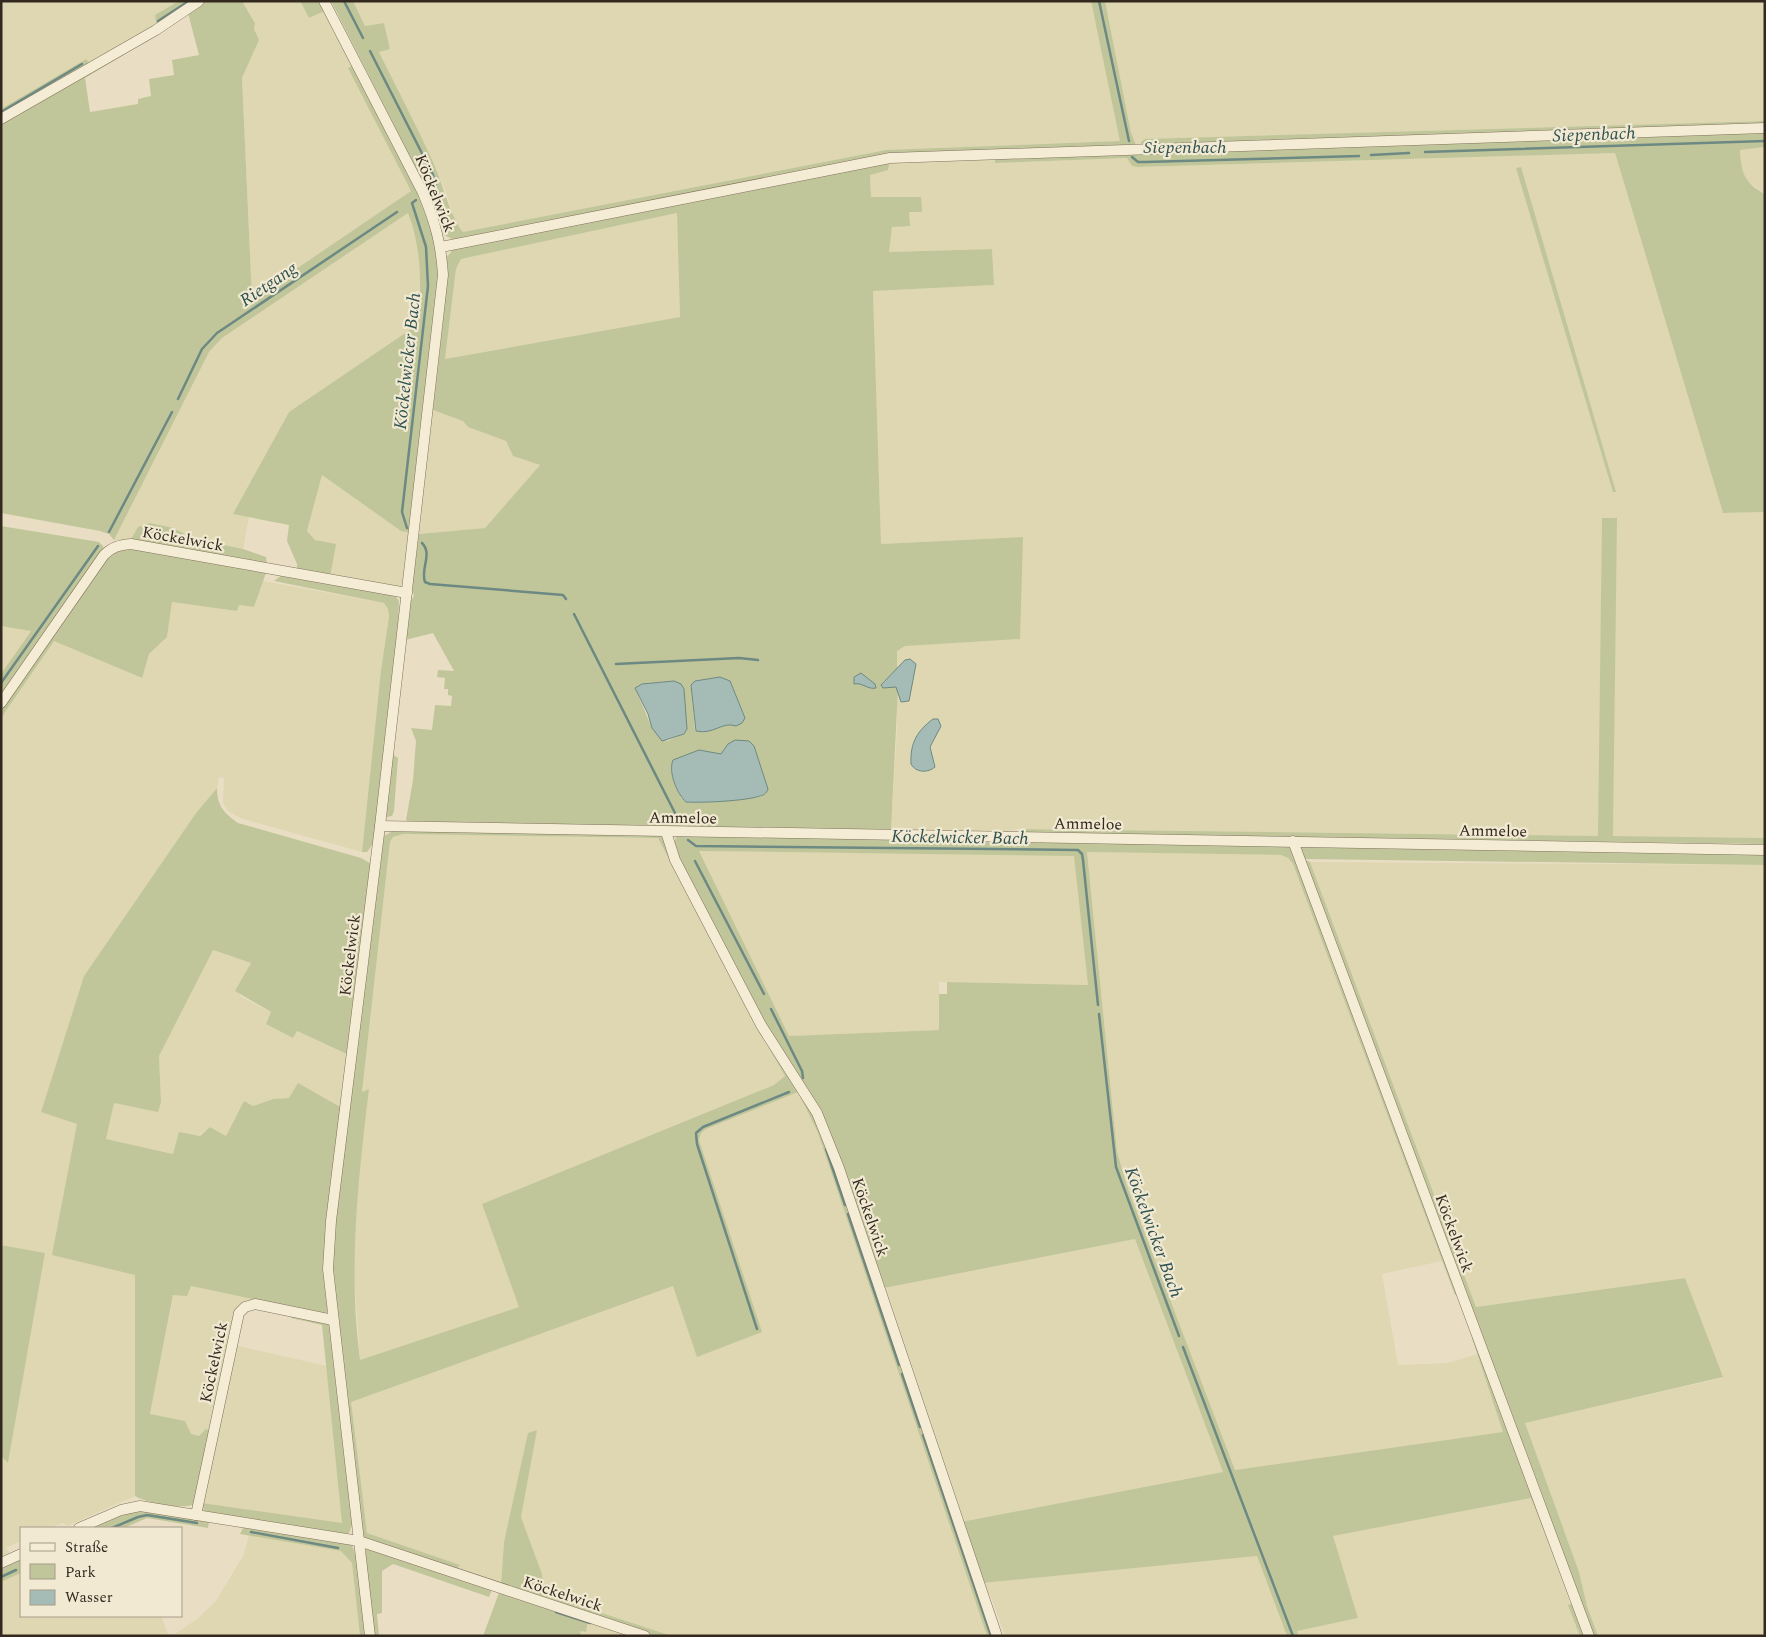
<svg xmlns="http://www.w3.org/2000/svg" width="1766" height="1637" font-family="Spectral,serif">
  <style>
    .farmland { fill: #ded7b2 }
    .green { fill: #c0c699; fill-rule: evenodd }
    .water { fill: #a5bcb6; stroke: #6d8983 }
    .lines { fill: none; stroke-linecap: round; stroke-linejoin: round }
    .stream { stroke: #6d8983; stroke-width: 2.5 }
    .street-casing { stroke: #81705c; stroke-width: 11 }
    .street { stroke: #f5ecd6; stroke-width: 10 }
    .labels { text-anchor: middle; stroke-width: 4.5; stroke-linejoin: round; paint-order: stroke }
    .street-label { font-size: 16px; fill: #33291f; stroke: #f1e9d2 }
    .water-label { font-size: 18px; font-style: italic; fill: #2f514f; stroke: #f1e9d2 }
  </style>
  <rect width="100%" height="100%" fill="#e9dec4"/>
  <g class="farmland">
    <path d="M1 1H179L156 15V27L90 64 86 59 1 109Z"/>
    <path d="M242 1H300L309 18 327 10 354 65 349 68 411 191 252 300 242 78 259 40 253 29 255 22Z"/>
    <path d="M353 1H1091L1121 141 886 150 463 232 456 225 446 192 433 162 379 51 390 49 384 23 365 26Z"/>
    <path d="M1105 1H1765V121L1145 139 1142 147H1137L1131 133Z"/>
    <path d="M1765 147V194L1745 179 1741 171 1740 150Z"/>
    <path d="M1615 153 1723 513 1765 512V838L1613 836 1616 518 1602 519 1599 836 1018 829 1000 833 891 831 897 729V651L905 646 1023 537 881 544 873 291 994 285 992 249 889 252 892 227 909 212 921 197 871 198 870 175 887 170 890 160 995 157 996 163 1128 158 1132 166 1137 167Z"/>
    <path d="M408 213 418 246 421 271 417 325 289 412 234 514 249 516 243 549 195 539 173 528 130 541 114 540 209 352 222 338Z"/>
    <path d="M677 213 680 317 445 359 456 269 461 259Z"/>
    <path d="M433 410 464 421 468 427 506 441 513 456 540 465 485 528 419 534Z"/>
    <path d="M322 475 401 531 411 533 406 576 400 587 330 577 315 540 307 531Z"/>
    <path d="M263 581 384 603 388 609 389 617 381 670 362 852 240 818 228 811 223 803 224 778 219 777 217 788 196 813 84 976 41 1112 77 1123 135 1275V1496L67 1526 63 1523 50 1528H21V1541L6 1548 10 1553 1 1557V1456L8 1463 45 1253 1 1245V718L54 640 141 678 149 654 167 637 172 602 237 611 238 605 254 607Z"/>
    <path d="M1 626 31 630 1 674Z"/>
    <path d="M403 834 658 838 752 1019 785 1076 774 1085 482 1204 519 1307 360 1360 353 1259 358 1176 369 1090 362 1093 390 842 393 837Z"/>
    <path d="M699 851 1074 855 1089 985 939 982 940 1030 789 1036Z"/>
    <path d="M1087 852 1281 855 1288 858 1293 864 1442 1261 1382 1274 1398 1365 1447 1363 1478 1354 1504 1432 1235 1470 1128 1189 1117 1152Z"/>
    <path d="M1310 862 1765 865V1636H1598L1587 1606 1579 1572 1524 1423 1722 1378 1685 1278 1476 1307Z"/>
    <path d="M212 950 251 963 240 996 272 1013 266 1024 296 1031 349 1055 342 1108 289 1098 273 1099 253 1106 244 1101 226 1136 210 1127 174 1154 106 1139 114 1103 161 1102 159 1056Z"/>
    <path d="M798 1092 818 1133 987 1636H672L544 1594 542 1574 521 1517 536 1431 504 1542 501 1585 457 1569 460 1565 367 1533 350 1402 673 1286 761 1332 699 1140 701 1133 706 1129Z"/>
    <path d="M1135 1239 1223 1472 961 1522 884 1288Z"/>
    <path d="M176 1283 257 1300 245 1303 207 1447 150 1414Z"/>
    <path d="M234 1345 327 1366 343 1524 202 1503Z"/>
    <path d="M1532 1498 1559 1569 1580 1636H1298L1296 1631 1358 1618 1332 1536Z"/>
    <path d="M249 1535 341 1551 352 1563 360 1636H172L197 1619 216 1601 243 1556Z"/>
    <path d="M1257 1556 1287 1636H1005L990 1594H986L982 1583Z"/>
    <path d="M21 1573V1616H161L169 1636H1V1582Z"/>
    <path d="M588 1619 636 1636H580L581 1631 585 1632Z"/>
  </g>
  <g class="green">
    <path d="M179 1H194L157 27 155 15Z"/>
    <path d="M204 1H242L255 23 254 29 259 40 242 78 252 299 411 191 348 68 354 65 426 206 435 235 440 280 411 533 401 531 322 475 307 531 315 540 336 544 330 577 297 570V564L287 541 289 525 233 514 289 412 417 325C422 286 422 250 408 213L222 338 209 352 114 540 109 534 100 531 1 513V123L123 51 125 54 85 78 90 112 138 104V99L151 96 149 79 174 75 172 60 199 55 188 13Z"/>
    <path d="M300 1H322L327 10 309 18Z"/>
    <path d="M331 1H353L365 26 384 23 390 49 379 52C397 88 416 125 433 162 441 179 452 221 463 232L886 150 1120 141 1091 1H1105L1131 133 1137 147 896 155 456 241 444 235 428 192Z"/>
    <path d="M86 59 90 64 1 116V109Z"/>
    <path d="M1765 121V126L1142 147 1141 142 1145 139Z"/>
    <path d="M1765 131V147L1740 150C1741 172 1744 183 1765 194V512L1723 513 1615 153 1137 167 1132 166 1127 158 995 163V157Z"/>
    <path d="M890 160 888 170 870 175 871 197H921L922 212H909L910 226 892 227 889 252 992 249 994 285 873 291 881 544 1023 537 1020 639 905 646 897 651V670L882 683 898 688 891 831 410 824 406 820 413 780 416 741 411 728 432 730 435 705 451 706 452 696 448 695V689H444L445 678 437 677 438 670 454 671 433 633 405 640 409 604 414 596 412 587 419 534 485 528 540 465 513 456 506 441 468 427 463 421 433 410 444 313 447 257 455 247ZM677 213 680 317 445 359 456 269 461 259ZM674 681 684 689 687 729 684 734 667 741 652 728 635 688 642 684ZM730 681 743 713 730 724 700 732 695 731 691 685ZM728 744 766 793 760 797 695 802 681 798 672 771 673 760 699 750 721 754Z"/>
    <path d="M1521 167 1616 492H1613L1516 168Z"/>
    <path d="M1602 518H1617L1613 836 1765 838V844L1024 833 1018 829 1598 836Z"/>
    <path d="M150 523 173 528 195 539 243 549 266 557 267 566 130 541 138 527Z"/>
    <path d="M1 526 99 542 103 546 104 550 1 700V674L31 631 1 626Z"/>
    <path d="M130 547 267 570 254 607 239 605 237 611 172 602 167 637 149 654 142 678 54 641 1 718V709L101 563 107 555Z"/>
    <path d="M283 574 385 593 396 597 399 601 398 630 375 841 367 852H362L381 670 389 617 388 609 384 603 274 581Z"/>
    <path d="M392 754 398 758 394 811 392 816 386 817Z"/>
    <path d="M217 788C217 806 224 813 238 823L361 858 370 863 371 868 349 1055 297 1031 293 1038 266 1024 271 1012 235 991 251 963 213 950 159 1056 161 1102 158 1112 114 1103 106 1139 173 1154 179 1132 200 1136 210 1127 226 1136 244 1101 253 1106 273 1099 289 1098 298 1083 342 1108 327 1312 324 1314 191 1286 187 1296 173 1295 150 1414 185 1421 191 1434 199 1436 206 1429 210 1431 195 1504C182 1510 147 1503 135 1496V1275L52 1255 77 1124 41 1112 84 976 196 813Z"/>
    <path d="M396 829 659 834 662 838 757 1020 822 1128 994 1636H987L818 1133 798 1092 706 1129 701 1133 699 1140 762 1332 697 1357 673 1286 351 1402 367 1533 460 1565 457 1569 362 1537 332 1281 335 1222 384 836ZM403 834 658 838 752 1019 785 1076 774 1085 482 1204 519 1307 360 1360C348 1269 358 1180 369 1089L362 1092 390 842 393 837Z"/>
    <path d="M680 834 1280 842 1291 847 1457 1295H1455L1293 864 1288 858 1281 855 1087 852 1117 1152 1128 1189 1235 1470 1503 1432 1472 1338 1475 1335 1559 1569 1531 1498 1333 1536 1358 1618 1297 1631 1298 1636H1287L1257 1556 982 1583 961 1522 1223 1472 1135 1239 884 1288 838 1155 764 1025 685 873 674 844 676 837ZM699 851 1074 856 1088 985 947 982V994H939V1030L789 1036Z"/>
    <path d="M1308 842 1765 850V865L1304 859 1310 862 1476 1307 1685 1278 1723 1377 1525 1423 1579 1572 1587 1606 1598 1636H1591L1516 1425 1302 859 1300 847Z"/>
    <path d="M1 1245 45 1253 8 1463 1 1456Z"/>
    <path d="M292 1313 324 1321 329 1325 353 1523 349 1533 343 1535 204 1511 202 1503 342 1523 322 1325 291 1318Z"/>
    <path d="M537 1430 521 1517 542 1574 544 1594 672 1636H650L501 1585 504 1542 528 1433Z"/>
    <path d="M138 1509 193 1517 209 1522 208 1528 147 1518 124 1528H86L120 1514Z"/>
    <path d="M250 1526 352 1545 357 1560 366 1636H360L352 1563 341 1551 240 1534 243 1528Z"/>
    <path d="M367 1548 493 1587 489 1597 393 1564 382 1571V1613L377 1614 379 1636H374L365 1555Z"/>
    <path d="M21 1558V1573L1 1582V1566Z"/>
    <path d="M500 1590 588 1619 586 1632 581 1631 580 1636H483Z"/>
    <path d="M1575 1603 1587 1636H1580L1568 1605Z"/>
  </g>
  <g class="water">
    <path d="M910 659 916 664 909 701 901 702 896 687 883 688 881 685 905 660Z"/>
    <path d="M861 673 875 684 876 688C868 690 862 682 854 684V677Z"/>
    <path d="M720 677 730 681 745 718 742 723 736 726C722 721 714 735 696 731L691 685 695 681Z"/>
    <path d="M674 681 681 684 684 689 687 729 684 734 662 741 652 728 648 714 635 688 642 684Z"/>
    <path d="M933 719H938L941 726 930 747 935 767C928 773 916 773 911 764 910 743 917 731 933 719Z"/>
    <path d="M735 740 749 741 754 746 768 789C767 792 765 795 760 796 745 801 703 803 686 802 677 794 668 772 673 760L699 750 721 754 728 744Z"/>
  </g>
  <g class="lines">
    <g class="stream">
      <path d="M344 1 363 38"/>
      <path d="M1099 1 1129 141"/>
      <path d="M158 21 189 1"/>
      <path d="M370 51 433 175 436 185 434 191"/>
      <path d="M1 112 82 64"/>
      <path d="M1425 152 1765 141"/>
      <path d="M1371 155 1409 153"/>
      <path d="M1132 157 1138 162H1145L1359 156"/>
      <path d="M178 399 202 349 217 333 397 212"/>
      <path d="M407 528 402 512 428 286 426 247 412 203 416 200"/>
      <path d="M109 532 172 412"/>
      <path d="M422 543C433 554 420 569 425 582L430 584 563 595 566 599"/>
      <path d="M574 614 678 819"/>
      <path d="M616 664 739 658 758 660"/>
      <path d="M1 683 98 546"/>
      <path d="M688 840 696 846 1078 850 1082 854 1083 860 1098 1005"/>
      <path d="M695 861 764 994"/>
      <path d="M771 1009 802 1071 803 1078"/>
      <path d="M1099 1014 1116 1167 1179 1336"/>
      <path d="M826 1149 845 1205"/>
      <path d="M848 1214 899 1365"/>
      <path d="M757 1329 697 1144 696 1133 703 1127 789 1092"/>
      <path d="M1183 1347 1293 1636"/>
      <path d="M902 1374 920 1427"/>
      <path d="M923 1435 991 1636"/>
      <path d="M112 1528 138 1517 147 1515 197 1523"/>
      <path d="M251 1532 338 1548"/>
      <path d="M1 1577 16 1570"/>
      <path d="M556 1612 590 1623"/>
    </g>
    <g class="street-casing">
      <g id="street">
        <path d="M1 119 156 30 199 1"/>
        <path d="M441 247 890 158 1765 128"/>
        <path d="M1 703 104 555C112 547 119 545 131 544L407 593"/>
        <path d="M380 826 1765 850"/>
        <path d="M666 832 675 860 761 1025 817 1113 839 1168 997 1636"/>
        <path d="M1293 841 1589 1636"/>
        <path d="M196 1515 239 1313 245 1307 255 1304 333 1320"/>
        <path d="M79 1528 121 1510 140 1506 359 1541 328 1269 331 1221 380 826 443 275C441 243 435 222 423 193L324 1"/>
        <path d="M1 1563 21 1554"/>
        <path d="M370 1636 359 1541 645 1636"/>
      </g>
    </g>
    <use href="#street" class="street"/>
  </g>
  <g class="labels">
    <g class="street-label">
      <text transform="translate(436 193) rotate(68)" y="6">Köckelwick</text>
      <text transform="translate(183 538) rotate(10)" y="6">Köckelwick</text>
      <text transform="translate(683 817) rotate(1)" y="6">Ammeloe</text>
      <text transform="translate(1088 823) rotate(1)" y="6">Ammeloe</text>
      <text transform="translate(1493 830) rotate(1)" y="6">Ammeloe</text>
      <text transform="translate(349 955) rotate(-83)" y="6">Köckelwick</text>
      <text transform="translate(871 1217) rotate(71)" y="6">Köckelwick</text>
      <text transform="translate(1455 1233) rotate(70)" y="6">Köckelwick</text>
      <text transform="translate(213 1362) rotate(-78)" y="6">Köckelwick</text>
      <text transform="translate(563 1593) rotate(18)" y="6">Köckelwick</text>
    </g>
    <g class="water-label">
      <text transform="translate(1594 134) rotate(-2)" y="6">Siepenbach</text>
      <text x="1185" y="153">Siepenbach</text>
      <text transform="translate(268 284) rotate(-34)" y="6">Rietgang</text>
      <text transform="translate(407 361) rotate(-84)" y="6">Köckelwicker Bach</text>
      <text transform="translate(960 837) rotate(1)" y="6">Köckelwicker Bach</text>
      <text transform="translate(1154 1232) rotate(70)" y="6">Köckelwicker Bach</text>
    </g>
  </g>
  <rect width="1766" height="1637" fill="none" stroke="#33291f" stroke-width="5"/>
  <rect x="20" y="1527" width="162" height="90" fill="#f1e9d2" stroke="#a59c8a"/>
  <rect x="30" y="1543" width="25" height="8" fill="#f5ecd6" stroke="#a59c8a"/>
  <text x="65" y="1552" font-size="15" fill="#33291f">Straße</text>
  <rect x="30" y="1564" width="25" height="15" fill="#c0c699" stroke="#a59c8a"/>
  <text x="65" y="1577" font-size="15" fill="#33291f">Park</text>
  <rect x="30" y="1590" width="25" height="15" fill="#a5bcb6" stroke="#a59c8a"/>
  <text x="65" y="1602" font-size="15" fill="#33291f">Wasser</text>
</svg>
